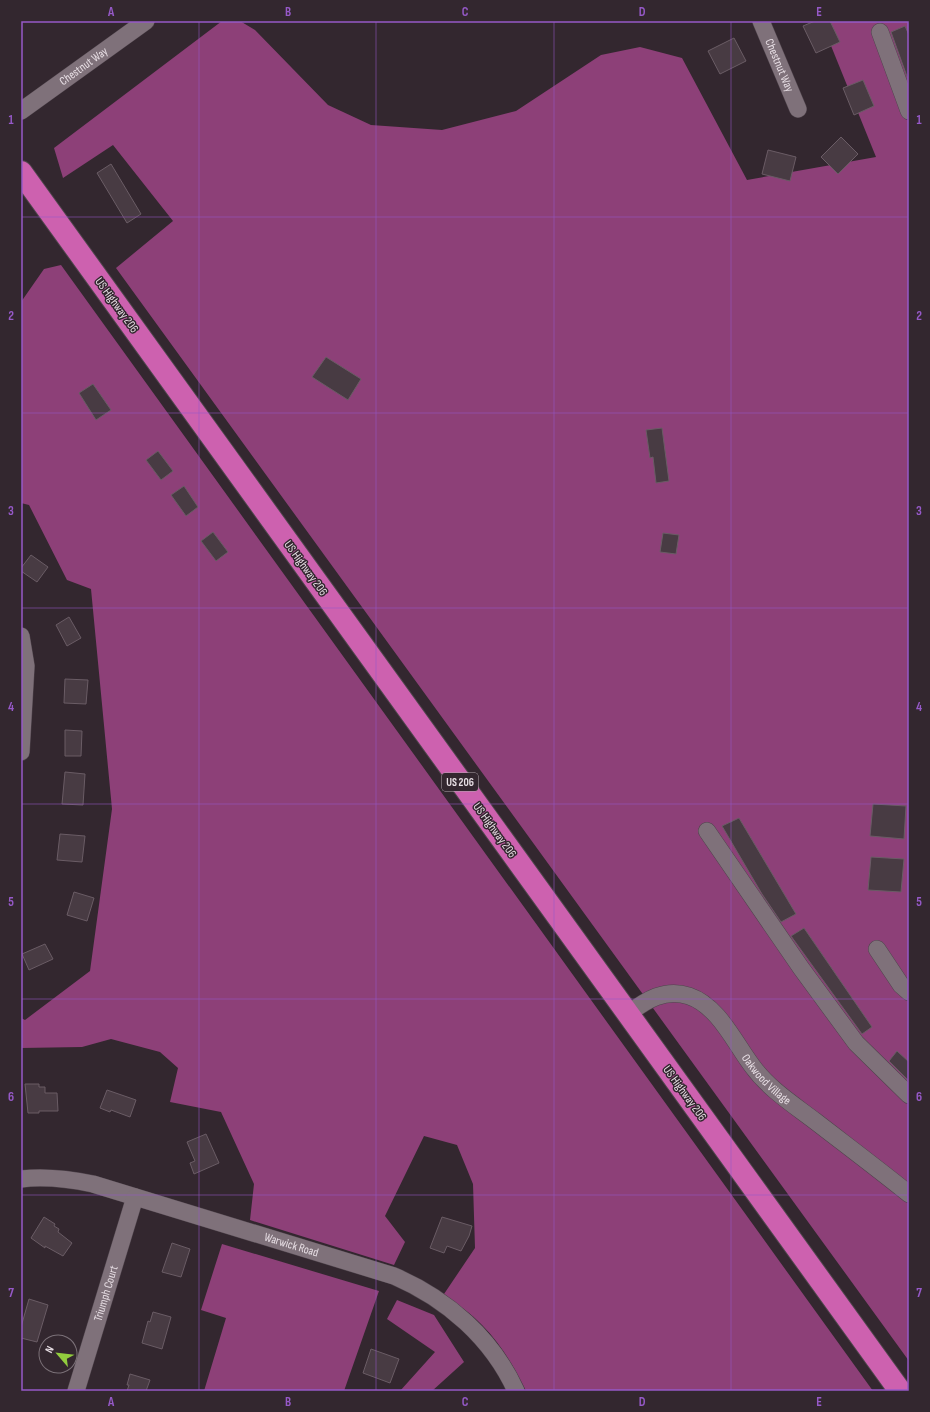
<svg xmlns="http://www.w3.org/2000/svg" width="930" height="1412" font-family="'Sofia Sans Condensed',sans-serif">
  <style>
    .forest { fill: #8d4078 }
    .building { fill: #483b43; stroke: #6a5c65 }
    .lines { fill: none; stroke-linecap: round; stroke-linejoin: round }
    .minor-casing { stroke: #50454d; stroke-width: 18 }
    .highway-casing { stroke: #50454d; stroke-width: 24 }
    .minor { stroke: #7f717a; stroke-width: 17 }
    .highway { stroke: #cd61af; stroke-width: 22 }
    .grid { fill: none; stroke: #9659c8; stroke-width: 1; stroke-opacity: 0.55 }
    .labels { text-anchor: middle; stroke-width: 3; stroke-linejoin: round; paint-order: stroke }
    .shield { fill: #33272f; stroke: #b2a8ae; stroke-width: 1 }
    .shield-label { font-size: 11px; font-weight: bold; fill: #e8dfe5 }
    .street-label { font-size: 12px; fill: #e8dfe5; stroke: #33272f }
    .neatline { fill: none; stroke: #9659c8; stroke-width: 1.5 }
    .grid-label { font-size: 13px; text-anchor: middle; font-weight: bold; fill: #9659c8 }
  </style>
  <rect width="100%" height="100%" fill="#33272f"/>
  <g class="forest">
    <path d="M222 21H240L255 30 328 105 371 125 442 130 516 111 601 55 640 47 682 58 747 180 876 157 821 21H909V1361L116 268 173 221 113 145 63 178 54 148Z"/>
    <path d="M61 265 873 1391H526C514 1367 501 1344 482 1325 471 1313 456 1304 444 1294L475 1248 473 1184 457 1145 424 1136 385 1216 405 1242 394 1265 250 1220 254 1184 221 1112 170 1102 178 1068 160 1052 111 1039 82 1047 21 1048V1018L25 1020 90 971 112 809 91 589 67 580 29 505 21 503V302L44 269Z"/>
    <path d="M222 1244 379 1291 344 1391H204L226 1318 201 1310Z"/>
    <path d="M397 1300 434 1315 464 1362 432 1391H400L435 1352 387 1319Z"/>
  </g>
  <g class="building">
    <path d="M815 21H830L840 42 816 53 803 26Z"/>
    <path d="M905 26 909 35V82L891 32Z"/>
    <path d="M734 38 746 61 720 74 708 51Z"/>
    <path d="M863 80 874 106 854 115 843 88Z"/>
    <path d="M841 137 858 154 838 174 821 157Z"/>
    <path d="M768 150 796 157 790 181 762 174Z"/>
    <path d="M111 164 141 214 127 223 97 173Z"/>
    <path d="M326 357 361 379 348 400 312 377Z"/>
    <path d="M93 384 111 410 96 420 79 393Z"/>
    <path d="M662 428 669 481 656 483 653 457 650 458 646 430Z"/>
    <path d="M158 451 173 471 161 480 146 460Z"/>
    <path d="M184 486 198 507 186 516 171 495Z"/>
    <path d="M213 532 228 552 216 561 201 541Z"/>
    <path d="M663 533 679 535 676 554 660 552Z"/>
    <path d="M31 555 48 567 37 582 21 571V568Z"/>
    <path d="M69 617 81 638 67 646 56 625Z"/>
    <path d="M65 679 88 680 86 704 64 703Z"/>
    <path d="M65 730 82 731 81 756H65Z"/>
    <path d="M65 772 85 774 83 805 62 804Z"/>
    <path d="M873 804 906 806 904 839 870 836Z"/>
    <path d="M739 818 796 914 781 922 762 894 722 826Z"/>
    <path d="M60 834 85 836 82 862 57 860Z"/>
    <path d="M871 857 904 859 901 892 868 890Z"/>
    <path d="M74 892 94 898 87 921 67 915Z"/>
    <path d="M804 928 872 1027 862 1034 791 936Z"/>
    <path d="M45 944 53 959 29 970 22 954Z"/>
    <path d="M897 1051 909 1062V1081L889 1061Z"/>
    <path d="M25 1084H39V1087H45V1093H57L58 1111H39V1113H28Z"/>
    <path d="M107 1090 136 1100 130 1117 111 1110 110 1112 100 1108Z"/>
    <path d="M206 1134 219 1163 194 1174 190 1163 195 1161 187 1142Z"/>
    <path d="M44 1217 55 1224 54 1226 59 1229 58 1232 72 1243 63 1256 45 1246V1248L31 1238Z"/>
    <path d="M442 1217 472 1226 469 1236 461 1251 447 1246 444 1253 430 1248Z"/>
    <path d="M172 1243 190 1249 181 1277 162 1272Z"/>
    <path d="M29 1299 48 1305 37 1342 21 1338V1327Z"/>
    <path d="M153 1312 171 1317 162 1349 142 1343 148 1321 150 1322Z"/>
    <path d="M371 1349 399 1359 390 1383 363 1373Z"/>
    <path d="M130 1374 150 1380 146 1391H127L129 1385H127Z"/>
  </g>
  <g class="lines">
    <g class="minor-casing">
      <g id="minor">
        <path id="s1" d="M761 21 798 109"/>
        <path d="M880 32 909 111"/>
        <path id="s2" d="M21 111 146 21"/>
        <path d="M21 636 26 666 21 752"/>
        <path d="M707 831 801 968 856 1043 909 1095"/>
        <path d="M877 949 901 985 909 992"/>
        <path id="s3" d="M628 1014C646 1000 665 988 689 996 719 1006 735 1044 753 1067 769 1089 794 1105 815 1121 846 1145 878 1169 909 1194"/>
        <path id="s4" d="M21 1179C45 1176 69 1179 93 1184L394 1276C447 1299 492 1338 516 1391"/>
        <path id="s5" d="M76 1391 135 1197"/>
      </g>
    </g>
    <g class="highway-casing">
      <path id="highway" d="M21 172 900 1391"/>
    </g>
    <use href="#minor" class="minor"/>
    <use href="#highway" class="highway"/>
  </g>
  <path class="grid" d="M199 21V1391M376 21V1391M554 21V1391M731 21V1391M21 217H909M21 413H909M21 608H909M21 804H909M21 999H909M21 1195H909"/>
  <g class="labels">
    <rect class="shield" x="442" y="773" width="36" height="18" rx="3"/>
    <g class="shield-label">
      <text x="460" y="786">US 206</text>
    </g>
    <g class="street-label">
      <text dy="4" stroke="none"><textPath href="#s1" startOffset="48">Chestnut Way</textPath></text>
      <text dy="4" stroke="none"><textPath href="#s2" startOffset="77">Chestnut Way</textPath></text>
      <text transform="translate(117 305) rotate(54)" y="4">US Highway 206</text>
      <text transform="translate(306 568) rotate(54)" y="4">US Highway 206</text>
      <text transform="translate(495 830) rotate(54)" y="4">US Highway 206</text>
      <text dy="4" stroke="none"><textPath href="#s3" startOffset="182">Oakwood Village</textPath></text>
      <text transform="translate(685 1093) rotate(54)" y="4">US Highway 206</text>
      <text dy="4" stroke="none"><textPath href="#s4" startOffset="280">Warwick Road</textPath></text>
      <text dy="4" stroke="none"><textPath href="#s5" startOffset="102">Triumph Court</textPath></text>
    </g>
  </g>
  <rect width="930" height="1412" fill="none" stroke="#33272f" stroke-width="44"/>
  <g transform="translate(58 1354) rotate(298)"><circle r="19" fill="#33272f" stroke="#7b7178"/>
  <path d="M0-3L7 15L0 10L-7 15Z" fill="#92cd3e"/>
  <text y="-6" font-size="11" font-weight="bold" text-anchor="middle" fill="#e8dfe5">N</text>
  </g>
  <rect x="22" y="22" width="886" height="1368" class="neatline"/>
  <g class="grid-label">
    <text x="111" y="16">A</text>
    <text x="288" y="16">B</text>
    <text x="465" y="16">C</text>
    <text x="642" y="16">D</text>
    <text x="819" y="16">E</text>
    <text x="11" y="124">1</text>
    <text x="919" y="124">1</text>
    <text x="11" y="320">2</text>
    <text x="919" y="320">2</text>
    <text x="11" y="515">3</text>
    <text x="919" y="515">3</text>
    <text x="11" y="711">4</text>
    <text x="919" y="711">4</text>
    <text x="11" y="906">5</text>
    <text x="919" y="906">5</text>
    <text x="11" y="1101">6</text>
    <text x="919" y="1101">6</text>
    <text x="11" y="1297">7</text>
    <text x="919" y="1297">7</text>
    <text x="111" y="1406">A</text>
    <text x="288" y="1406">B</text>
    <text x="465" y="1406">C</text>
    <text x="642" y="1406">D</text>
    <text x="819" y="1406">E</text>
  </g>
</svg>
